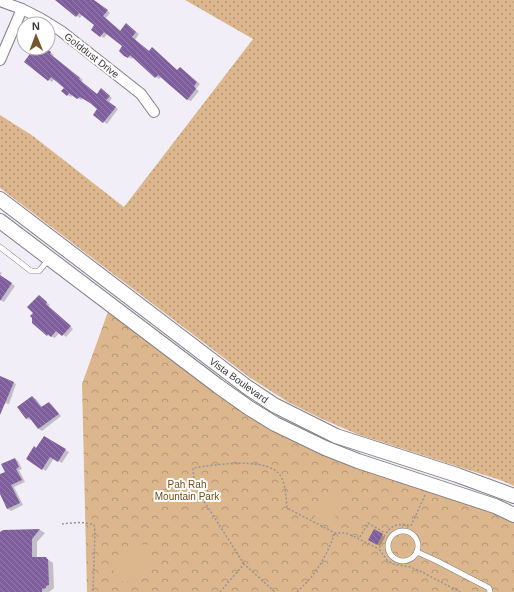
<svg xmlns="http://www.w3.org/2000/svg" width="514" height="592" font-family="Arial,sans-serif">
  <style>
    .grass { fill: url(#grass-dots) }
    .forest { fill: url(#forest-crowns) }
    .pitch { fill: #dcb78d }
    .shadow { fill: #0003 }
    .building { fill: url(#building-back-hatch) }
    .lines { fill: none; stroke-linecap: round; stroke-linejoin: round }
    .service-casing { stroke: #837f88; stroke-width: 6 }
    .minor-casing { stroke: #837f88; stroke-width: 12 }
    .secondary-casing { stroke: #837f88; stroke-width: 16 }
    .path { stroke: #96939a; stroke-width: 1.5; stroke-dasharray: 2 2; stroke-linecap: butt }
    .service { stroke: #fff; stroke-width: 5 }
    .minor { stroke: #fff; stroke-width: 10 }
    .secondary { stroke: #fff; stroke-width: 14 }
    .labels { text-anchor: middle; stroke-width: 4; stroke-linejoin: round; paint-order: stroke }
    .street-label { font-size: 10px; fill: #3a383c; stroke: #fff }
    .park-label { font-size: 10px; fill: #714c1c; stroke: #fff }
  </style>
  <defs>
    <pattern id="grass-dots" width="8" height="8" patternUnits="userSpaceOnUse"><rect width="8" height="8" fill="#dcb78d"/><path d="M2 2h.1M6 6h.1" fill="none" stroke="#b39674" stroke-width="1.8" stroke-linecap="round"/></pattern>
    <pattern id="forest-crowns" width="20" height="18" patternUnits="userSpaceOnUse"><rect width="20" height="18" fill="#dcb78d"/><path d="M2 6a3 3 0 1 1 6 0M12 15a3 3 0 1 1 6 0" fill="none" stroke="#b39674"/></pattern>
    <pattern id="building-back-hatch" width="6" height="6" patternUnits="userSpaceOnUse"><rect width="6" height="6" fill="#7f5e9e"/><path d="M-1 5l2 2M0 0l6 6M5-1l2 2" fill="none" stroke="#947ca9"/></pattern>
  </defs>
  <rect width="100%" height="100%" fill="#f2eef8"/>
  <path class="grass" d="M185 0H514V486L500 480 357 434 322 419 288 402 249 377 0 188V115L33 136 124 207 253 39Z"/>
  <path class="forest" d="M110 306 263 417 514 516V592H87L82 384Z"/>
  <g class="pitch">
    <path d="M329 490 345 499 330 526 314 518Z"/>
    <path d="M129 544 150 545 151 570C137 577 119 592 113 570Z"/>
  </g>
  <g class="shadow">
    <path d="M57 0H88L101 6 110 13 106 18 121 31 129 26 139 34 135 40 149 51 155 50 178 71 183 70 200 84 196 89 199 91 191 101 188 100 161 77 159 79 156 77 133 57 132 59 125 55 124 46 108 33 104 38 101 36 96 25 82 15 80 18 77 16Z"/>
    <path d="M36 48H45L54 55 53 56 83 80 82 81 84 85 97 95 104 92 112 98 109 102 118 109 107 124 94 114 99 109 83 98 81 100 73 94 71 97 68 95 65 88 54 79 52 82 49 80 25 62Z"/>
    <path d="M0 272 2 273 0 275 15 286 4 302 0 300Z"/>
    <path d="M39 296 50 305 48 306 73 329 66 337 60 332 55 338 47 335 35 313Z"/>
    <path d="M0 377 16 384 9 404 0 402Z"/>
    <path d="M32 397 36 399 43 408 49 403 52 405 61 416 42 431 39 429 32 419 30 420 27 419 18 407Z"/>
    <path d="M45 437 69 452 62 463 54 458 46 471 27 459 37 449Z"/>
    <path d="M15 459 18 461 22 469 19 470 25 482 14 487 23 505 11 511 8 509 0 492V476L6 472Z"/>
    <path d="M40 530 45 533 37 542V558H46L53 563 54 588 49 592H0V565L4 531Z"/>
    <path d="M374 531 385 537 380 546 369 540Z"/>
  </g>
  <g class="building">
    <path d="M55 0H94L108 10 103 16 120 31 126 23 136 32 132 37 149 51 152 47 177 70 180 67 197 82 194 86 196 89 187 100 158 75 155 78 130 55 128 58 124 56 119 51 122 46 104 32 100 37 91 30 94 25 79 13 76 17Z"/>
    <path d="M34 48H46L51 52 50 54 80 78 79 79 81 81 97 94 101 88 110 96 106 100 116 107 103 123 93 115 97 109 90 103 80 97 77 99 69 93 67 96 61 91 64 88 51 77 48 81 24 62Z"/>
    <path d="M0 275 12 283 0 301Z"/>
    <path d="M39 295 47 302 46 304 71 326 62 336 56 331 51 337 48 334 47 336 32 323V318L30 316 33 313 27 307Z"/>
    <path d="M0 376 14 382 0 415Z"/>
    <path d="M32 396 41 407 49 402 59 414 38 429 29 417 26 419 17 407Z"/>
    <path d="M44 436 66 449 58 462 50 457 42 470 26 459 34 446 36 448Z"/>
    <path d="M15 458 19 467 16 469 22 480 11 485 20 503 7 509 0 494V474L5 472 1 464Z"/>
    <path d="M40 529 32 539V557H46L47 559H48L49 585 46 586V588L42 589V592H0V532L3 530Z"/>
    <path d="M374 529 383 534 377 545 368 540Z"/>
  </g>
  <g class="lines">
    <g class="service-casing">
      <g id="service">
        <path d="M0 247 31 271H39L49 259"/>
        <circle cx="403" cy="546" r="15"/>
        <path d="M417 552 437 561 489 588 490 592"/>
      </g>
    </g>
    <g class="minor-casing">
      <g id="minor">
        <path d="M0 1 22 9 40 18 61 31 141 94 154 112"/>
        <path d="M0 60 22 9"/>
      </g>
    </g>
    <g class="secondary-casing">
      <g id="secondary">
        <path d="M0 199 247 387 274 405 336 436 457 475 514 496"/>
        <path d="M0 221 218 386 249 408 275 424 325 448 358 461 495 506 514 515"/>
      </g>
    </g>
    <g class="path">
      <path d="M425 495 411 526C390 520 385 533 379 549L387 560 393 564 410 567 420 571 460 592"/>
      <path d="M62 524C71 523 85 521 94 525L95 531 93 592"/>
      <path d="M360 537 368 523 385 533"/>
      <path d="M244 564 197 490 194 481 193 468C214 465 266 456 280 475 286 484 286 498 287 508L335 533H345L353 536 379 549"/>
      <path d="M220 592 244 564 275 592"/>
      <path d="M297 592C317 573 325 559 335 533"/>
    </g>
    <use href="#service" class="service"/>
    <use href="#minor" class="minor"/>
    <use href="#secondary" class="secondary"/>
  </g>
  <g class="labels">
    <g class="street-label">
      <text transform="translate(92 55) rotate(38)" y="4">Golddust Drive</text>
      <text transform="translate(239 380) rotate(36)" y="4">Vista Boulevard</text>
    </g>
    <g class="park-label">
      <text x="187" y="488">Pah Rah<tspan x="187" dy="12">Mountain Park</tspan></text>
    </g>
  </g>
  <g transform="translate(36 36) rotate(359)"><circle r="19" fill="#ffffff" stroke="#b0afb1"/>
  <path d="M0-3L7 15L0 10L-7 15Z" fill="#77552d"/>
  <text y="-6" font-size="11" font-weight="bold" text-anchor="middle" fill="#3a383c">N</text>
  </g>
</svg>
